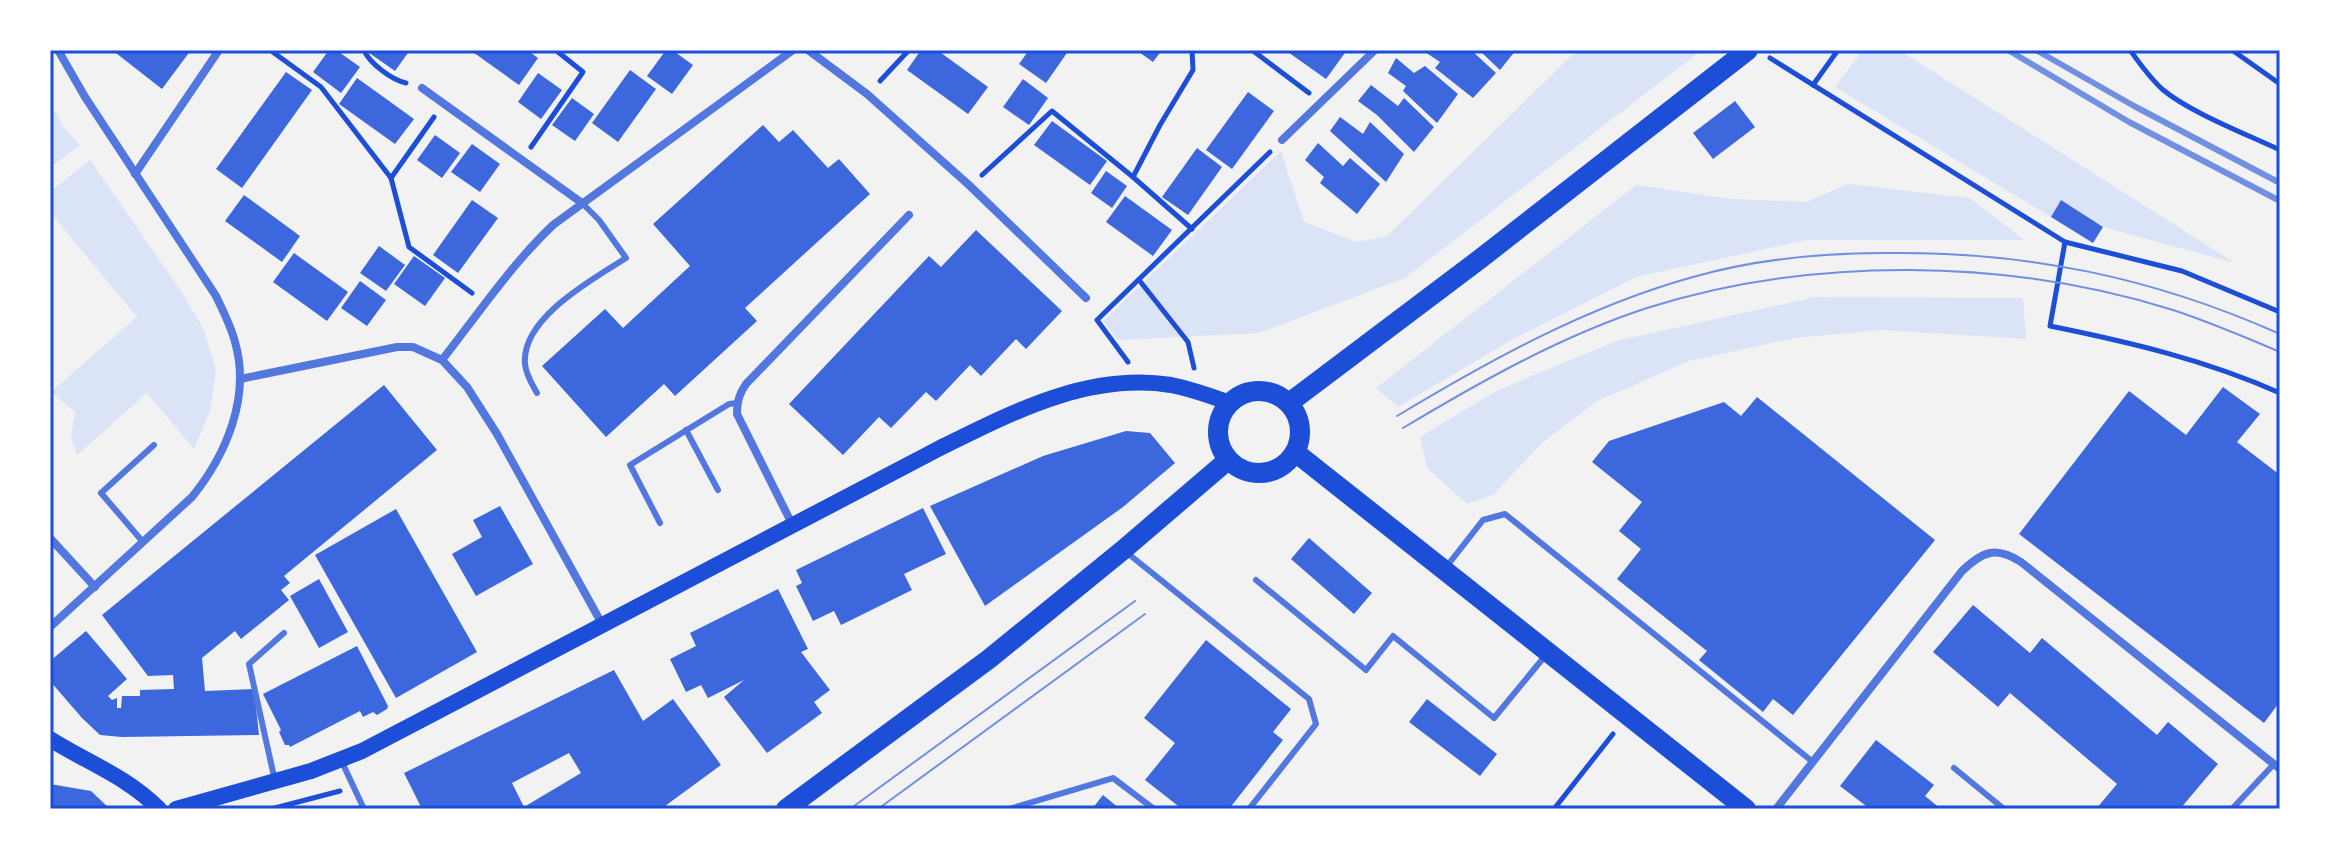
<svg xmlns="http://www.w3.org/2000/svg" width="2330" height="859" font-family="Quicksand,sans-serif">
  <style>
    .green { fill: #dbe4f7 }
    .building { fill: #3d67dc; fill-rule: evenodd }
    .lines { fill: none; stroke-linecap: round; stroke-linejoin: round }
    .path { stroke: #1d4ed8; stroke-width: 5 }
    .service { stroke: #5277de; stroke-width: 6 }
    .minor { stroke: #5277de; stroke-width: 8 }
    .secondary { stroke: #1d4ed8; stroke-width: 16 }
    .primary { stroke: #1d4ed8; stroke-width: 20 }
    .tram { stroke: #7290e2; stroke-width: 2 }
    .rail { stroke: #7290e2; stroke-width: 6 }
    .neatline { fill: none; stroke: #1d4ed8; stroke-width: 3 }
  </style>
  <rect width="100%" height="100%" fill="#f2f2f2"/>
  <g class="green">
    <path d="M1577 50H1702L1405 278 1259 333 1118 340 1103 321 1281 151 1304 222 1357 242 1387 236Z"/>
    <path d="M1863 50H1899L2235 263 2103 227 2061 201 2051 217 1835 87Z"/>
    <path d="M50 101 63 127 80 145 50 168Z"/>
    <path d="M90 160 183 294 204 330 216 371 210 411 194 449 147 393 77 455 71 439 75 412 51 392 137 317 50 212V192Z"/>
    <path d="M1848 184 1970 198 2024 240H1807L1636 277 1513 339 1398 407 1376 388 1636 185 1732 199 1806 202Z"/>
    <path d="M1815 297 2023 298 2026 339 1882 330 1795 338 1689 361 1597 401 1542 443 1493 495 1467 504 1427 468 1420 437 1496 391 1616 341Z"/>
  </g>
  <g class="building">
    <path d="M112 50H191L162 89Z"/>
    <path d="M329 50H336L360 67 341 93 313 72Z"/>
    <path d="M365 50H410L395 71Z"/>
    <path d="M470 50H527L538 58 519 85Z"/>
    <path d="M666 50H672L693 65 672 94 647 76Z"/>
    <path d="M921 50H937L988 87 968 114 907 70Z"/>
    <path d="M1029 50H1069L1046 83 1019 64Z"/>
    <path d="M1136 50H1162L1153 62Z"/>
    <path d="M1285 50H1347L1326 79Z"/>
    <path d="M1422 50H1449L1452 53 1454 50H1471L1496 73 1473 98 1435 68 1440 62Z"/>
    <path d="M1479 50H1516L1500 70Z"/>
    <path d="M1396 58 1414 73 1425 66 1458 94 1437 123 1403 91 1406 86 1388 73Z"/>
    <path d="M630 70 656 89 618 142 592 123Z"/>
    <path d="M286 72 312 90 242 188 216 169Z"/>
    <path d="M538 73 562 90 541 119 518 102Z"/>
    <path d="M357 78 414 119 395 144 339 104Z"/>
    <path d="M1023 79 1048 98 1029 125 1003 107Z"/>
    <path d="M1371 85 1398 106 1404 98 1434 127 1414 152 1377 115 1358 101Z"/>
    <path d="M1248 92 1274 111 1232 169 1206 150Z"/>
    <path d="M572 98 594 114 575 141 552 125Z"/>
    <path d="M1735 101 1755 127 1713 159 1693 133Z"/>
    <path d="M1340 117 1363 134 1370 122 1404 154 1386 182 1330 131Z"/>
    <path d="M1052 121 1107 161 1090 185 1034 145Z"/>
    <path d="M763 125 779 142 793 130 828 168 839 159 870 194 745 308 757 321 675 396 664 384 606 437 542 366 605 309 623 328 690 266 653 224Z"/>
    <path d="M435 135 460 153 442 178 417 160Z"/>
    <path d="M1318 143 1343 166 1350 158 1380 184 1357 214 1320 183 1324 177 1305 160Z"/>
    <path d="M472 144 500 164 480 192 451 172Z"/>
    <path d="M1197 148 1222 167 1188 215 1162 197Z"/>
    <path d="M1106 171 1127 186 1112 208 1091 193Z"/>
    <path d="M244 195 300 236 282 262 225 221Z"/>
    <path d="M1125 196 1172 230 1153 256 1106 222Z"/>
    <path d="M472 200 498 218 458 273 433 255Z"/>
    <path d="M2061 200 2103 227 2093 243 2051 217Z"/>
    <path d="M976 230 1062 311 1026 349 1016 339 981 376 970 365 936 401 926 392 891 428 879 417 843 455 789 404 929 256 941 267Z"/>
    <path d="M379 246 405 265 386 291 360 273Z"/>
    <path d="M294 253 348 292 327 321 273 282Z"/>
    <path d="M414 256 445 278 425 306 394 284Z"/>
    <path d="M360 281 386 300 367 326 341 308Z"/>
    <path d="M384 385 437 450 284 576 290 583 281 590 289 600 241 639 235 631 202 658 205 691 254 689 259 735 122 737 100 735 82 718 50 681V661L86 631 127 679 108 696 112 700 117 698V708H121L122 696H140V690L174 689 173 675 148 676 102 615Z"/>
    <path d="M2223 387 2260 414 2237 442 2280 475V706L2278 704 2264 723 2019 534 2129 391 2186 435Z"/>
    <path d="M1757 397 1935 540 1793 715 1773 699 1763 712 1699 660 1707 651 1617 579 1641 549 1619 531 1642 502 1592 462 1609 441 1724 402 1741 416Z"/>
    <path d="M1126 431 1150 433 1175 463 1123 507 985 606 930 506 1043 456Z"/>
    <path d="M500 506 533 564 476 596 452 554 482 537 473 520Z"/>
    <path d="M923 508 946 554 904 574 912 590 841 625 834 611 813 621 796 586 802 583 796 570Z"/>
    <path d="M396 509 477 652 396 698 315 555Z"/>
    <path d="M1309 538 1372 593 1354 614 1291 559Z"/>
    <path d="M319 579 348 632 319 648 290 596Z"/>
    <path d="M778 589 808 649 801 652 830 690 814 702 822 713 767 753 724 697 744 680 708 698 701 685 686 692 670 659 696 646 690 633Z"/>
    <path d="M1973 605 2030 653 2042 638 2157 735 2168 722 2218 764 2180 809H2096L2117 784 2010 693 1998 707 1933 652Z"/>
    <path d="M1206 640 1291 709 1273 732 1283 740 1229 809H1182L1145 780 1175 743 1144 718Z"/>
    <path d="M357 646 388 706 387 709 377 715 373 712 363 717 360 711 290 747 289 745H285L279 732 281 730 263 694Z"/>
    <path d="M614 670 643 721 673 699 721 765 661 809H422L404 773ZM569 753 581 773 524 807 512 783Z"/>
    <path d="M1427 699 1497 754 1480 776 1409 722Z"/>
    <path d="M1876 740 1934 785 1925 796 1941 809H1870L1840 786Z"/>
    <path d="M50 784 91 791 110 809H50Z"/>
    <path d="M1103 795 1120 809H1092Z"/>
  </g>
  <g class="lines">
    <g class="path">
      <path d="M270 50 321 87 391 178 409 247 472 293"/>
      <path d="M364 50C369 63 392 80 406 83"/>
      <path d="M1252 50 1309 93"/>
      <path d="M2130 50C2140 64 2149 77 2162 89 2189 112 2246 134 2280 150"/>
      <path d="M2232 50 2280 84"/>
      <path d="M1770 58 2065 242 2182 271 2280 312"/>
      <path d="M880 81 909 50"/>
      <path d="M1813 85 1838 50"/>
      <path d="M531 147 583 72 558 52"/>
      <path d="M982 175 1052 111 1133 177"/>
      <path d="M391 178 434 117"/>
      <path d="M1192 229 1133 177 1160 125 1193 70 1192 50"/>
      <path d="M2065 242 2050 326C2129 342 2206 360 2280 393"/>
      <path d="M1139 280 1188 342 1194 368"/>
      <path d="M1128 362 1097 320 1270 152"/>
      <path d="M271 809 340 791"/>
      <path d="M1554 809 1613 734"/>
    </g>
    <g class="service">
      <path d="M537 393C532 384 526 375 525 364 521 318 593 279 626 258L599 220 582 203"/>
      <path d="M686 430 718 490"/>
      <path d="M660 523 630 465 729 404 737 403"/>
      <path d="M143 542 101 493 154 445"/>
      <path d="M1126 552 1309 699 1316 724 1249 809"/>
      <path d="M1447 566 1483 520 1505 514 1813 762"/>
      <path d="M1256 580 1366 670 1393 636 1494 718 1545 656"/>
      <path d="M341 760 364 809"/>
      <path d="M1954 768 2004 809"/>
      <path d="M275 781 249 664 284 633"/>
      <path d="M1009 809 1113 778 1154 809"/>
      <path d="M2232 809 2274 764"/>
    </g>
    <g class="minor">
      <path d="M808 50 867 94 970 186 1086 298"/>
      <path d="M422 88 582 203"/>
      <path d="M1282 140 1375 50"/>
      <path d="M135 174 219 50"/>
      <path d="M442 360C478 314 511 265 553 225L793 50"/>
      <path d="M240 379 397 347H413L442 360 467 387 497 434 602 624"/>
      <path d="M792 524 737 414C737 402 739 394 746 384L909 215"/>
      <path d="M50 538 95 587"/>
      <path d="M50 627 192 497C226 455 251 397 235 342 231 326 223 311 216 296L85 97 58 50"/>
      <path d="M1776 809 1962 571C1983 551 1996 546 2021 562L2280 769"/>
    </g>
    <g class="secondary">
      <path d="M50 739C88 763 126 776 159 809"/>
      <path d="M176 809 311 771 362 751 940 448C1011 413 1088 372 1171 385 1191 389 1211 396 1230 403"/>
    </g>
    <g class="primary">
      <circle cx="1259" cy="432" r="41"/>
      <path d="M1289 403 1480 259 1748 50"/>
      <path d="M1295 452 1746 809"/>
      <path d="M786 809 989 659 1123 550 1228 460"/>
    </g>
    <g class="tram">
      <path d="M1397 416C1490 360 1588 306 1693 277 1756 259 1820 253 1885 253 2025 251 2152 277 2280 334"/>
      <path d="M1403 428C1480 382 1561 336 1647 308 1812 256 2008 258 2173 310 2209 322 2245 337 2280 352"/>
      <path d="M850 809 1135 601"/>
      <path d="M878 809 1145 614"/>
    </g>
    <g class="rail">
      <path d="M2008 50 2129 122 2280 201"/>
      <path d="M2036 50 2134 106 2280 183"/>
    </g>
  </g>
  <rect width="2330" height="859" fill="none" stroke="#ffffff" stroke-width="104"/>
  <rect x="52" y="52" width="2226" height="755" class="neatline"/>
</svg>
